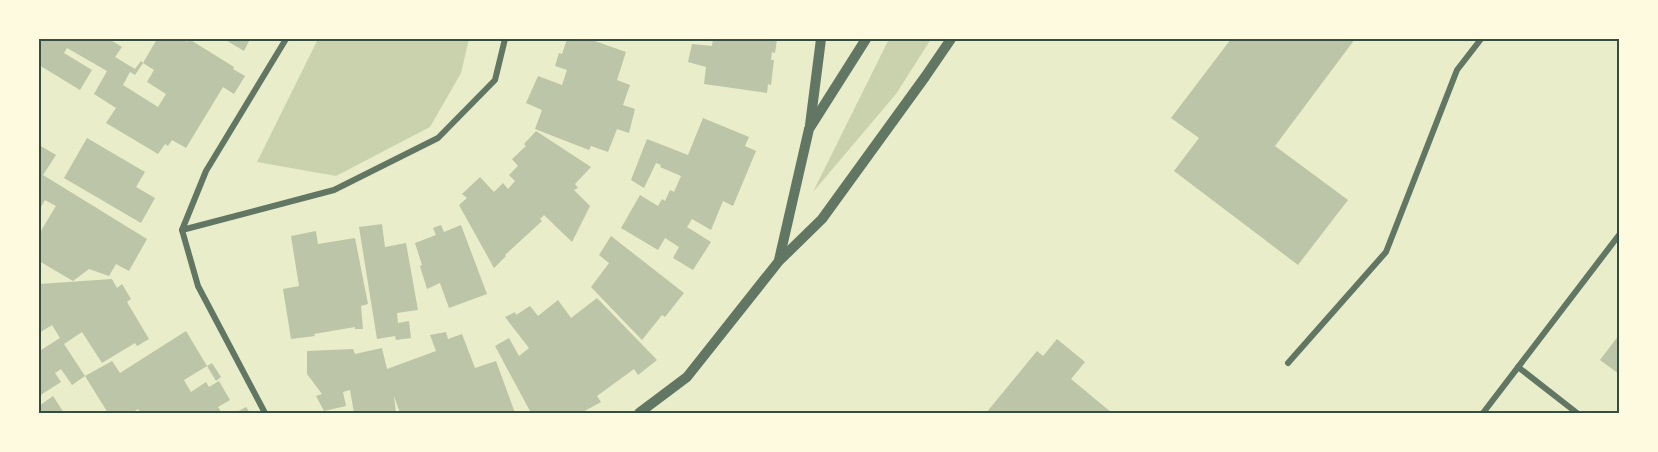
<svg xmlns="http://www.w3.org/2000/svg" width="1658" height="452" font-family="Jost,sans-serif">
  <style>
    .green { fill: #cad2ad }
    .building { fill: #bcc5a7 }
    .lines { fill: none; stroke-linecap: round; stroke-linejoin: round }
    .minor { stroke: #617663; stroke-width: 6 }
    .tertiary { stroke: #617663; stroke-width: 10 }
    .neatline { fill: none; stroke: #344e41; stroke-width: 2 }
  </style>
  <rect width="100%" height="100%" fill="#e9edc9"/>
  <g class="green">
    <path d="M318 39H469L461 73 430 127 336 176 257 162Z"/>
    <path d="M889 39H931L896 94 813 192Z"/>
  </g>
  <g class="building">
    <path d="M39 39H109L122 47 115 57 135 69 141 61 143 63 135 75 130 72 123 85 158 107 166 94 147 82 154 70 143 63 157 39H182L187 42 189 39 234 67 233 69 245 76 234 94 223 87 186 148 172 140 168 146 165 144 158 154 106 123 116 108 94 94 107 71 67 48 64 53 92 70 80 90 39 65Z"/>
    <path d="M224 39H250L244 51Z"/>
    <path d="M567 39H589L626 52 617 80 630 85 623 105 635 109 629 133 617 129 608 152 591 146 589 150 535 129 542 110 526 103 538 76 562 85 567 70 555 66 559 53 562 54Z"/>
    <path d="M713 39H777L775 53 772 52 771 60H774L771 85 768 84 767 93 704 84 706 67 688 62 692 44 712 46Z"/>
    <path d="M1231 39H1355L1275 146 1348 200 1298 265 1174 171 1199 138 1171 118Z"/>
    <path d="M703 118 749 137 745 146 756 151 733 206 723 201 711 230 692 219 687 227 711 242 693 270 673 258 679 247 665 238 658 250 621 228 640 195 658 206 662 199 665 201 670 190 674 192 681 176 660 167 661 165 656 163 644 188 631 180 647 139 688 155Z"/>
    <path d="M536 131 591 167 575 184 578 188 574 190 590 206 572 242 544 215 540 219 542 221 505 255 506 256 494 268 459 205 467 198 462 194 480 177 494 192 503 183 508 189 515 181 509 175 518 166 512 159 526 146 524 144Z"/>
    <path d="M87 138 145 172 136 187 155 198 141 223 64 178Z"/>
    <path d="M39 145 56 155 43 175 147 239 129 271 116 264 109 276 89 269 73 281 39 261V234L56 206 45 200 39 210Z"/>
    <path d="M382 224 385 247 406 243 418 310 397 313 398 323 409 321 411 338 396 340 395 336 377 339 359 227Z"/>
    <path d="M441 225 444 232 461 225 487 294 449 308 440 283 427 289 420 266 422 265 415 243 436 235 433 228Z"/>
    <path d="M316 231 318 244 355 238 368 304 361 306 363 329H355V327L314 334 315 336 291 339 283 289 299 286 291 236Z"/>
    <path d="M611 236 684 293 665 317 662 315 642 340 591 287 609 263 599 255Z"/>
    <path d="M112 279 117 288 122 284 131 299 127 302 149 339 137 346 135 343 102 363 82 332 64 344 85 376 72 385 61 369 55 373 61 382 39 396V346L41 350 60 338 52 325 39 333V284Z"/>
    <path d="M597 298 657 360 638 375 634 369 597 396 601 402 581 413H531L495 346 509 338 519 356 529 348 505 317 515 312 516 315 530 306 538 316 558 300 571 318Z"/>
    <path d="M186 331 207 366 184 380 191 392 206 382 209 387 219 381 230 400 218 407 222 413H141L138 409 132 413H108L85 376 112 361 120 373Z"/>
    <path d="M446 332 448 339 462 334 475 368 496 361 515 413H400L394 396 396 413H354L350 390 343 392 346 406 324 411 316 396 322 394 307 374V351L353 349 355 354 382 348 387 369 436 351 430 335Z"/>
    <path d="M1619 335V374L1600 360Z"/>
    <path d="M1057 339 1085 362 1071 379 1112 413H986L1037 351 1043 356Z"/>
    <path d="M212 363 221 377 216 381 207 366Z"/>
    <path d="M53 396 64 413H39V406Z"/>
    <path d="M246 407 250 413H235Z"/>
  </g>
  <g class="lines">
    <g class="minor">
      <path d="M182 230 334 190 438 138 495 80 505 39"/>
      <path d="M1288 363 1386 252 1457 70 1481 39"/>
      <path d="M1518 367 1577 413"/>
      <path d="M265 413 198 286 182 230 206 171 286 39"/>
      <path d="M1483 413 1619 235"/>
    </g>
    <g class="tertiary">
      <path d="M810 125 821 39"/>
      <path d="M779 260 809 129 866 39"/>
      <path d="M639 413 687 377 779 261 822 219 925 77 951 39"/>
    </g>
  </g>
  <rect width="1658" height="452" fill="none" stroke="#fefae0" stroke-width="81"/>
  <rect x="40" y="40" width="1578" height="372" class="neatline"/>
</svg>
